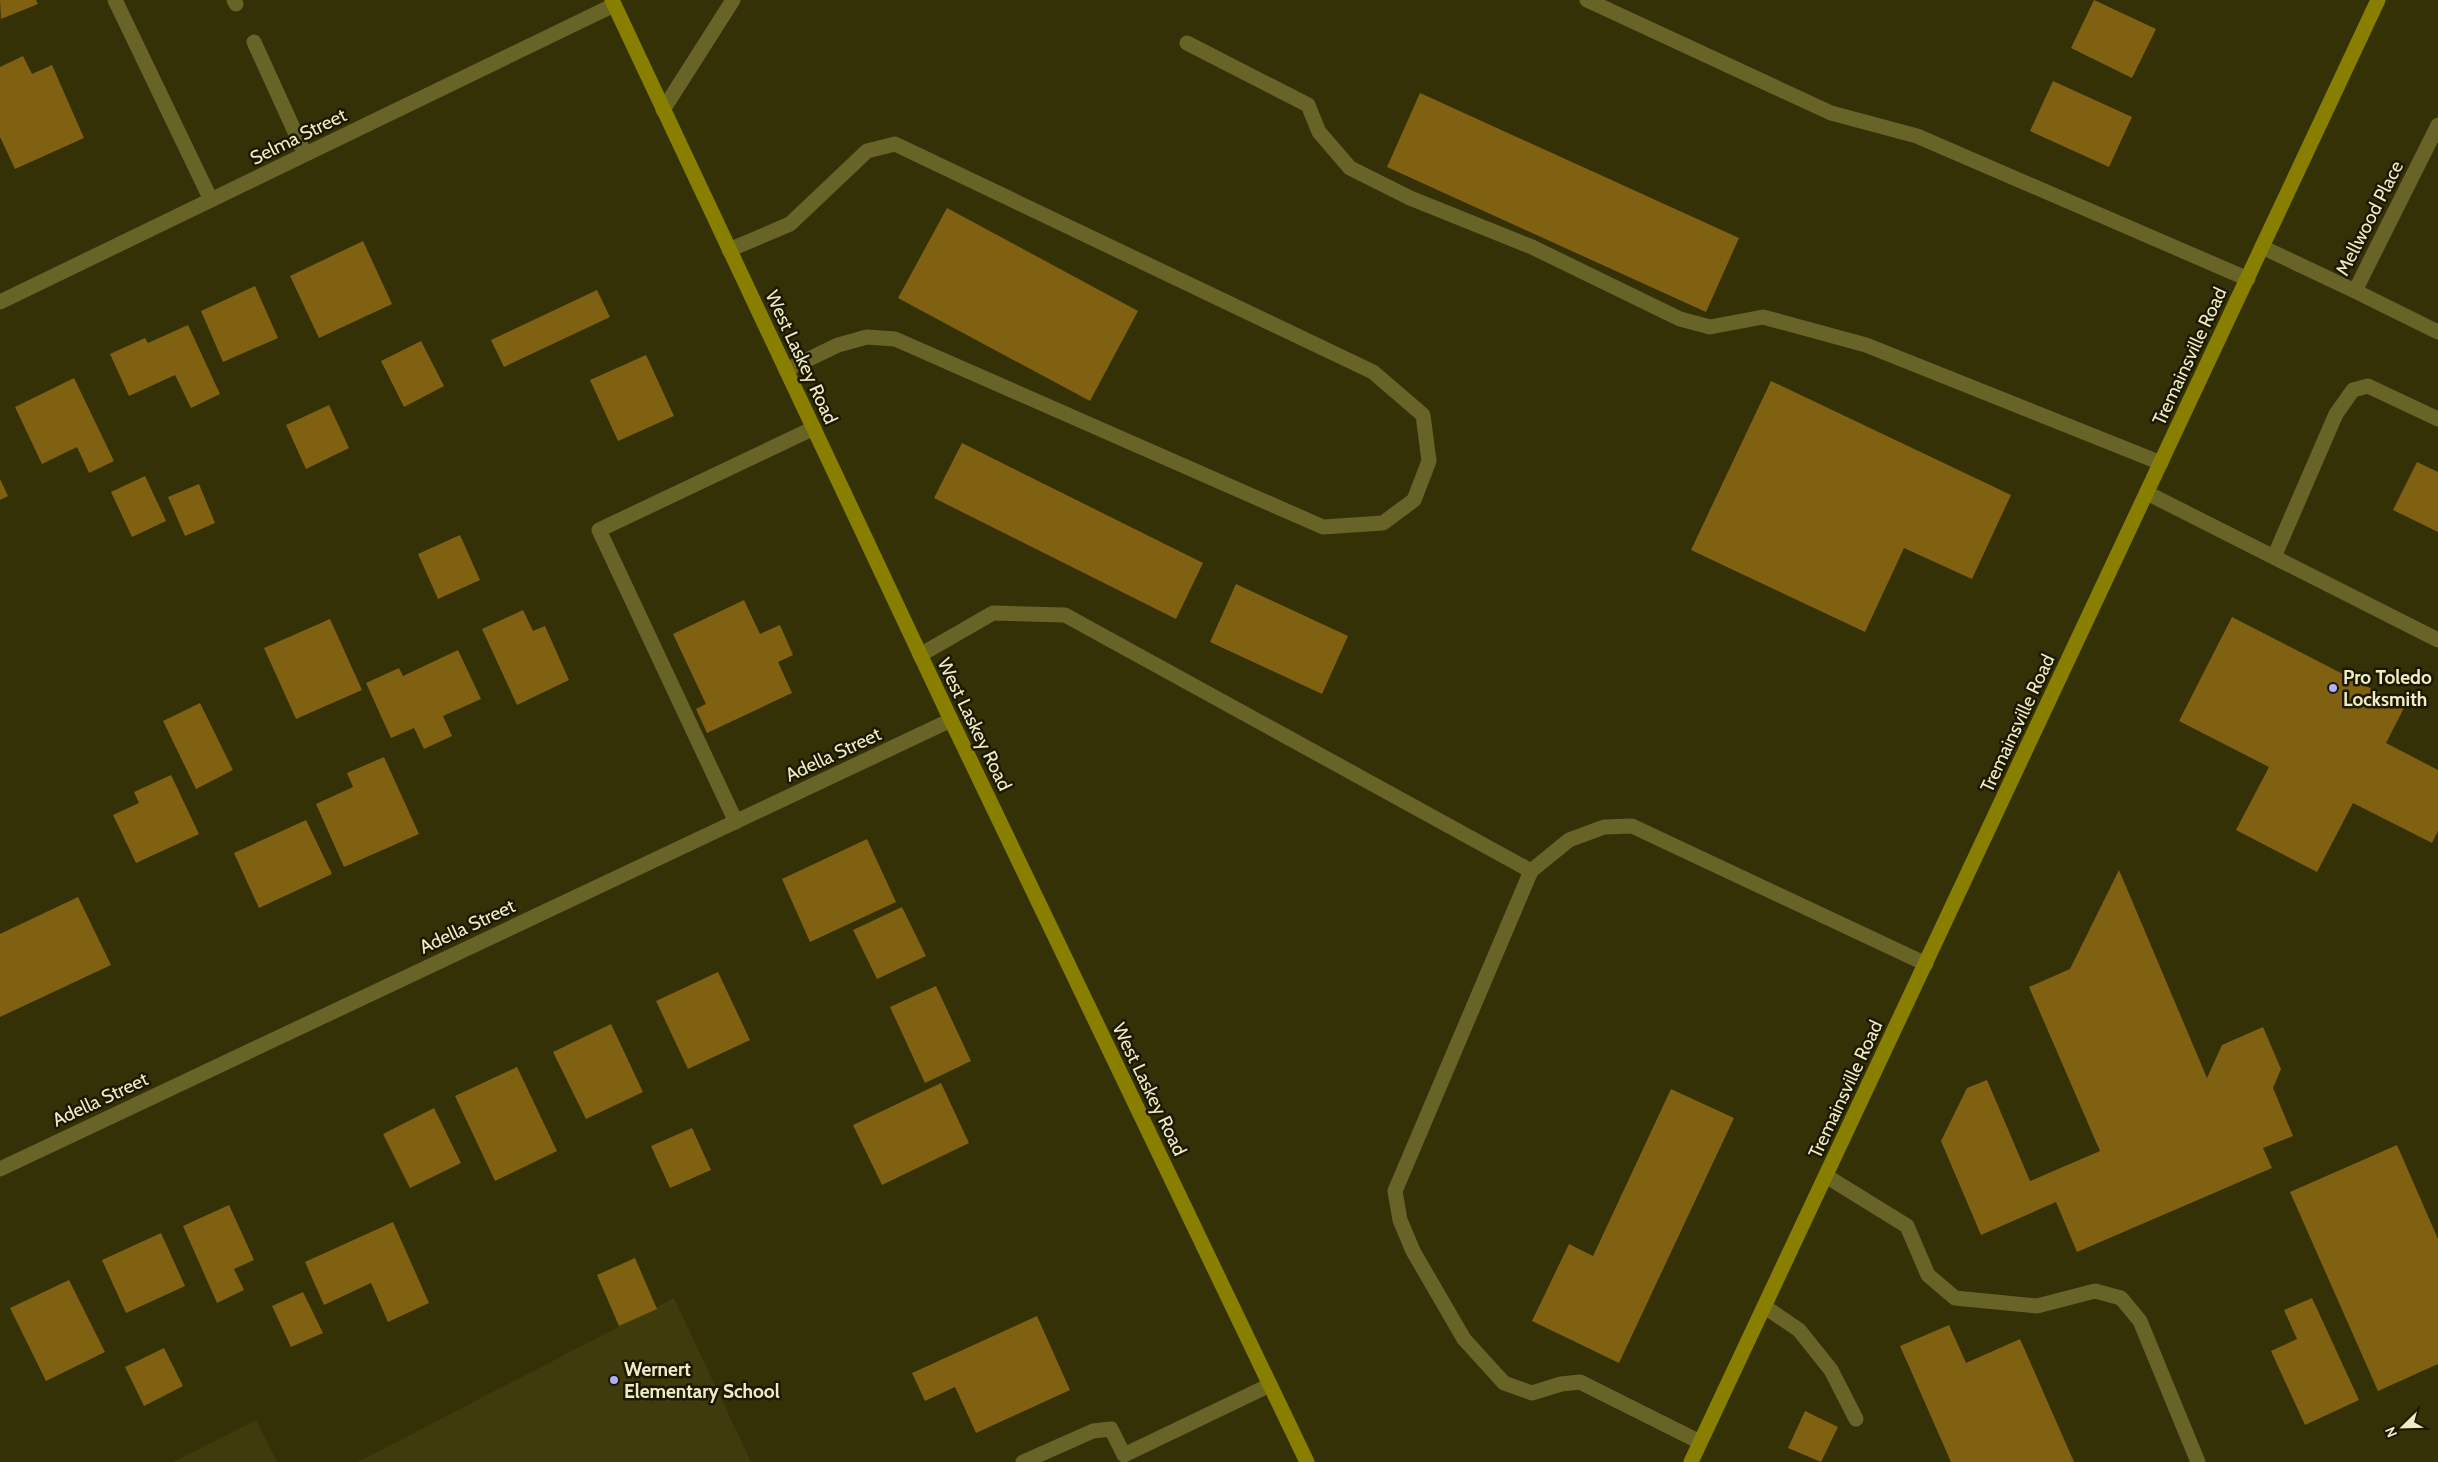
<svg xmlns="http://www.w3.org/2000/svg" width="2438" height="1462" font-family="Cabin,sans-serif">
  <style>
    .built { fill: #3f3b0c }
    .building { fill: #806011 }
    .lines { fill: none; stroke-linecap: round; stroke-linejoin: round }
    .lane { stroke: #686326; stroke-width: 15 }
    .street { stroke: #686326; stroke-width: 15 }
    .secondary { stroke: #887e00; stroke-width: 15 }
    .poi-dot { fill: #afaefa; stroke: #1c1900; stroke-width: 2 }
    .labels { text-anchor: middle; stroke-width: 5; stroke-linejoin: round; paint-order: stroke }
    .street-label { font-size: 19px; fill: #eeecc7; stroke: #1c1900 }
    .poi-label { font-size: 19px; font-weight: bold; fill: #eeecc7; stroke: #1c1900; text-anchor: start }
  </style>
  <rect width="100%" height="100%" fill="#353107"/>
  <g class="built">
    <path d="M674 1298 751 1462H358Z"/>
    <path d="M256 1420 277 1462H173Z"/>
  </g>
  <g class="building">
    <path d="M0 0H36L38 4 1 19Z"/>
    <path d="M2094 0 2156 29 2132 78 2071 48Z"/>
    <path d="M23 56 32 74 52 65 84 138 15 169 0 137V67Z"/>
    <path d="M2053 81 2132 117 2109 167 2030 131Z"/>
    <path d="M1420 93 1739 238 1706 312 1387 167Z"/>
    <path d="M947 208 1138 311 1090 401 898 298Z"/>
    <path d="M363 241 392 304 319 338 290 276Z"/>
    <path d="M255 286 278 338 223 362 201 311Z"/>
    <path d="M597 290 610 317 504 367 491 340Z"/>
    <path d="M188 325 220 394 191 408 175 375 129 396 110 354 145 338 148 343Z"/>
    <path d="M421 341 444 386 404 407 381 361Z"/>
    <path d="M646 355 674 416 618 441 590 380Z"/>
    <path d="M74 378 114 461 89 473 77 447 42 464 15 407Z"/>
    <path d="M1771 381 2011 495 1972 579 1904 548 1865 632 1691 550Z"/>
    <path d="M329 405 349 448 306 469 286 425Z"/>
    <path d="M962 443 1203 563 1176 619 934 498Z"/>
    <path d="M2417 462 2438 472V532L2393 510Z"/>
    <path d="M145 476 166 521 132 537 111 492Z"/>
    <path d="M0 479 8 496 0 500Z"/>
    <path d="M199 484 215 523 185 536 168 497Z"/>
    <path d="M460 535 480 580 438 599 418 554Z"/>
    <path d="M1236 584 1348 636 1322 694 1210 642Z"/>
    <path d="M744 600 760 634 780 625 793 655 778 662 792 693 707 733 696 709 706 704 673 634Z"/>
    <path d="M523 610 533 631 545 626 569 680 517 705 482 629Z"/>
    <path d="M2232 617 2405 706 2386 743 2438 770V831L2432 843 2353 803 2317 872 2236 830 2269 767 2179 721Z"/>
    <path d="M330 619 362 690 296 719 264 648Z"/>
    <path d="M458 650 481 699 443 716 452 736 424 749 414 728 391 738 366 683 399 668 403 676Z"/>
    <path d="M200 703 233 770 196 789 163 721Z"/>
    <path d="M384 757 419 834 344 867 316 804 353 787 347 773Z"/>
    <path d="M171 775 199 834 136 863 113 815 139 803 134 792Z"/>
    <path d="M306 820 332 874 259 908 234 853Z"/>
    <path d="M867 839 896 902 810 942 782 879Z"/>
    <path d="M2119 870 2207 1078 2222 1045 2263 1027 2281 1069 2273 1088 2293 1136 2263 1148 2272 1168 2077 1252 2056 1202 1981 1235 1941 1141 1967 1088 1987 1080 2030 1181 2100 1151 2029 987 2070 969Z"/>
    <path d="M78 897 111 965 0 1017V934Z"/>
    <path d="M902 907 926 956 877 979 853 930Z"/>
    <path d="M718 972 750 1040 688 1069 656 1001Z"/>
    <path d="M936 986 971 1061 925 1083 890 1007Z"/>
    <path d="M611 1024 643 1092 586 1119 553 1052Z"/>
    <path d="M517 1067 557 1151 495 1181 455 1096Z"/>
    <path d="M941 1083 969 1143 882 1185 853 1125Z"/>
    <path d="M1671 1089 1734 1118 1619 1363 1532 1321 1569 1244 1593 1256Z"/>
    <path d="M434 1108 461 1163 410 1188 383 1134Z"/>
    <path d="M692 1128 711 1170 670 1188 651 1146Z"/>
    <path d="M2397 1145 2438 1239V1364L2378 1391 2290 1192Z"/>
    <path d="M229 1205 254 1260 234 1269 244 1290 217 1303 183 1226Z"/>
    <path d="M393 1222 429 1303 388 1322 371 1283 324 1305 305 1262Z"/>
    <path d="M161 1233 185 1286 126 1313 102 1260Z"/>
    <path d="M635 1258 657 1309 619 1326 597 1275Z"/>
    <path d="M69 1280 105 1352 46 1381 10 1308Z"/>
    <path d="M303 1292 323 1333 291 1347 272 1306Z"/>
    <path d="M2312 1298 2359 1400 2305 1425 2271 1351 2297 1339 2284 1310Z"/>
    <path d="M1037 1316 1070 1390 976 1433 955 1387 925 1401 912 1373Z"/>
    <path d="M1949 1325 1966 1363 2020 1339 2074 1462H1951L1900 1346Z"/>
    <path d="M164 1348 183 1386 144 1406 125 1367Z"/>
    <path d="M1805 1411 1838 1427 1821 1462 1788 1448Z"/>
  </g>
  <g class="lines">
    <g class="lane">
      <path d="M115 0 211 200"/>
      <path d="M234 0 236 4"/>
      <path d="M1587 0 1831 113 1917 136 2248 279"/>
      <path d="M254 42 305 154"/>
      <path d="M1187 43 1308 105 1319 132 1350 168 1410 198 1532 247 1680 319 1710 327 1763 317 1866 345 2161 463"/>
      <path d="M663 110 733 0"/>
      <path d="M729 250 790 224 867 151 895 144 1373 372 1423 415 1429 461 1414 500 1383 523 1323 527 895 339 867 337 838 345 786 370"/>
      <path d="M2355 291 2438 332"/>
      <path d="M2147 493 2438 640"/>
      <path d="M2274 557 2336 414 2353 390 2368 386 2438 419"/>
      <path d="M920 655 993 613 1065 615 1531 871"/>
      <path d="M736 822 599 530 814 428"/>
      <path d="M1826 1176 1907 1226 1928 1275 1955 1298 2037 1306 2095 1291 2121 1298 2140 1321 2198 1462"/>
      <path d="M1765 1307 1799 1330 1831 1370 1856 1419"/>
      <path d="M1700 1442 1580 1382 1561 1384 1532 1393 1504 1383 1464 1339 1413 1251 1400 1220 1395 1191 1531 871 1569 840 1604 827 1632 826 1926 964"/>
      <path d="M1023 1462 1093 1431 1111 1429 1124 1455 1270 1385"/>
    </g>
    <g class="street">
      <path d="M2262 247 2355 291 2438 125"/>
      <path d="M0 302 614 5"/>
      <path d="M0 1169 951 720"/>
    </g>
    <g class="secondary">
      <path d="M612 0 951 720 1307 1462"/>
      <path d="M1691 1462 2378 0"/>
    </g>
  </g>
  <g class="poi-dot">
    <circle cx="2333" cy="688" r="5"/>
    <circle cx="614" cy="1380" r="5"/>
  </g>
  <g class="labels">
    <g class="street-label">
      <text transform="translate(298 136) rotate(-26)" y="7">Selma Street</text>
      <text transform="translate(2369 218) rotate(-63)" y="7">Mellwood Place</text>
      <text transform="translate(2189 356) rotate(-65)" y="7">Tremainsville Road</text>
      <text transform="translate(802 357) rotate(65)" y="7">West Laskey Road</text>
      <text transform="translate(2017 723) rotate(-65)" y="7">Tremainsville Road</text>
      <text transform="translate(975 724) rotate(64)" y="7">West Laskey Road</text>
      <text transform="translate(833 754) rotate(-25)" y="7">Adella Street</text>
      <text transform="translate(467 926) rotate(-25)" y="7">Adella Street</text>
      <text transform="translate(1150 1089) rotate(64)" y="7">West Laskey Road</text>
      <text transform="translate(1845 1089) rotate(-65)" y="7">Tremainsville Road</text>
      <text transform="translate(100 1099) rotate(-25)" y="7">Adella Street</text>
    </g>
    <g class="poi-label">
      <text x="2343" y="684">Pro Toledo<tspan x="2343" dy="22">Locksmith</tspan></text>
      <text x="624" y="1376">Wernert<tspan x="624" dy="22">Elementary School</tspan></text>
    </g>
  </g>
  <g transform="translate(2403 1427) rotate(247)" stroke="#1c1900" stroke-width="4" paint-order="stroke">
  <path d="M0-4L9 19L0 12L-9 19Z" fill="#eeecc7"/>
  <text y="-8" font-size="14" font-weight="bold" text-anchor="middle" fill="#eeecc7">N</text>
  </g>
</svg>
